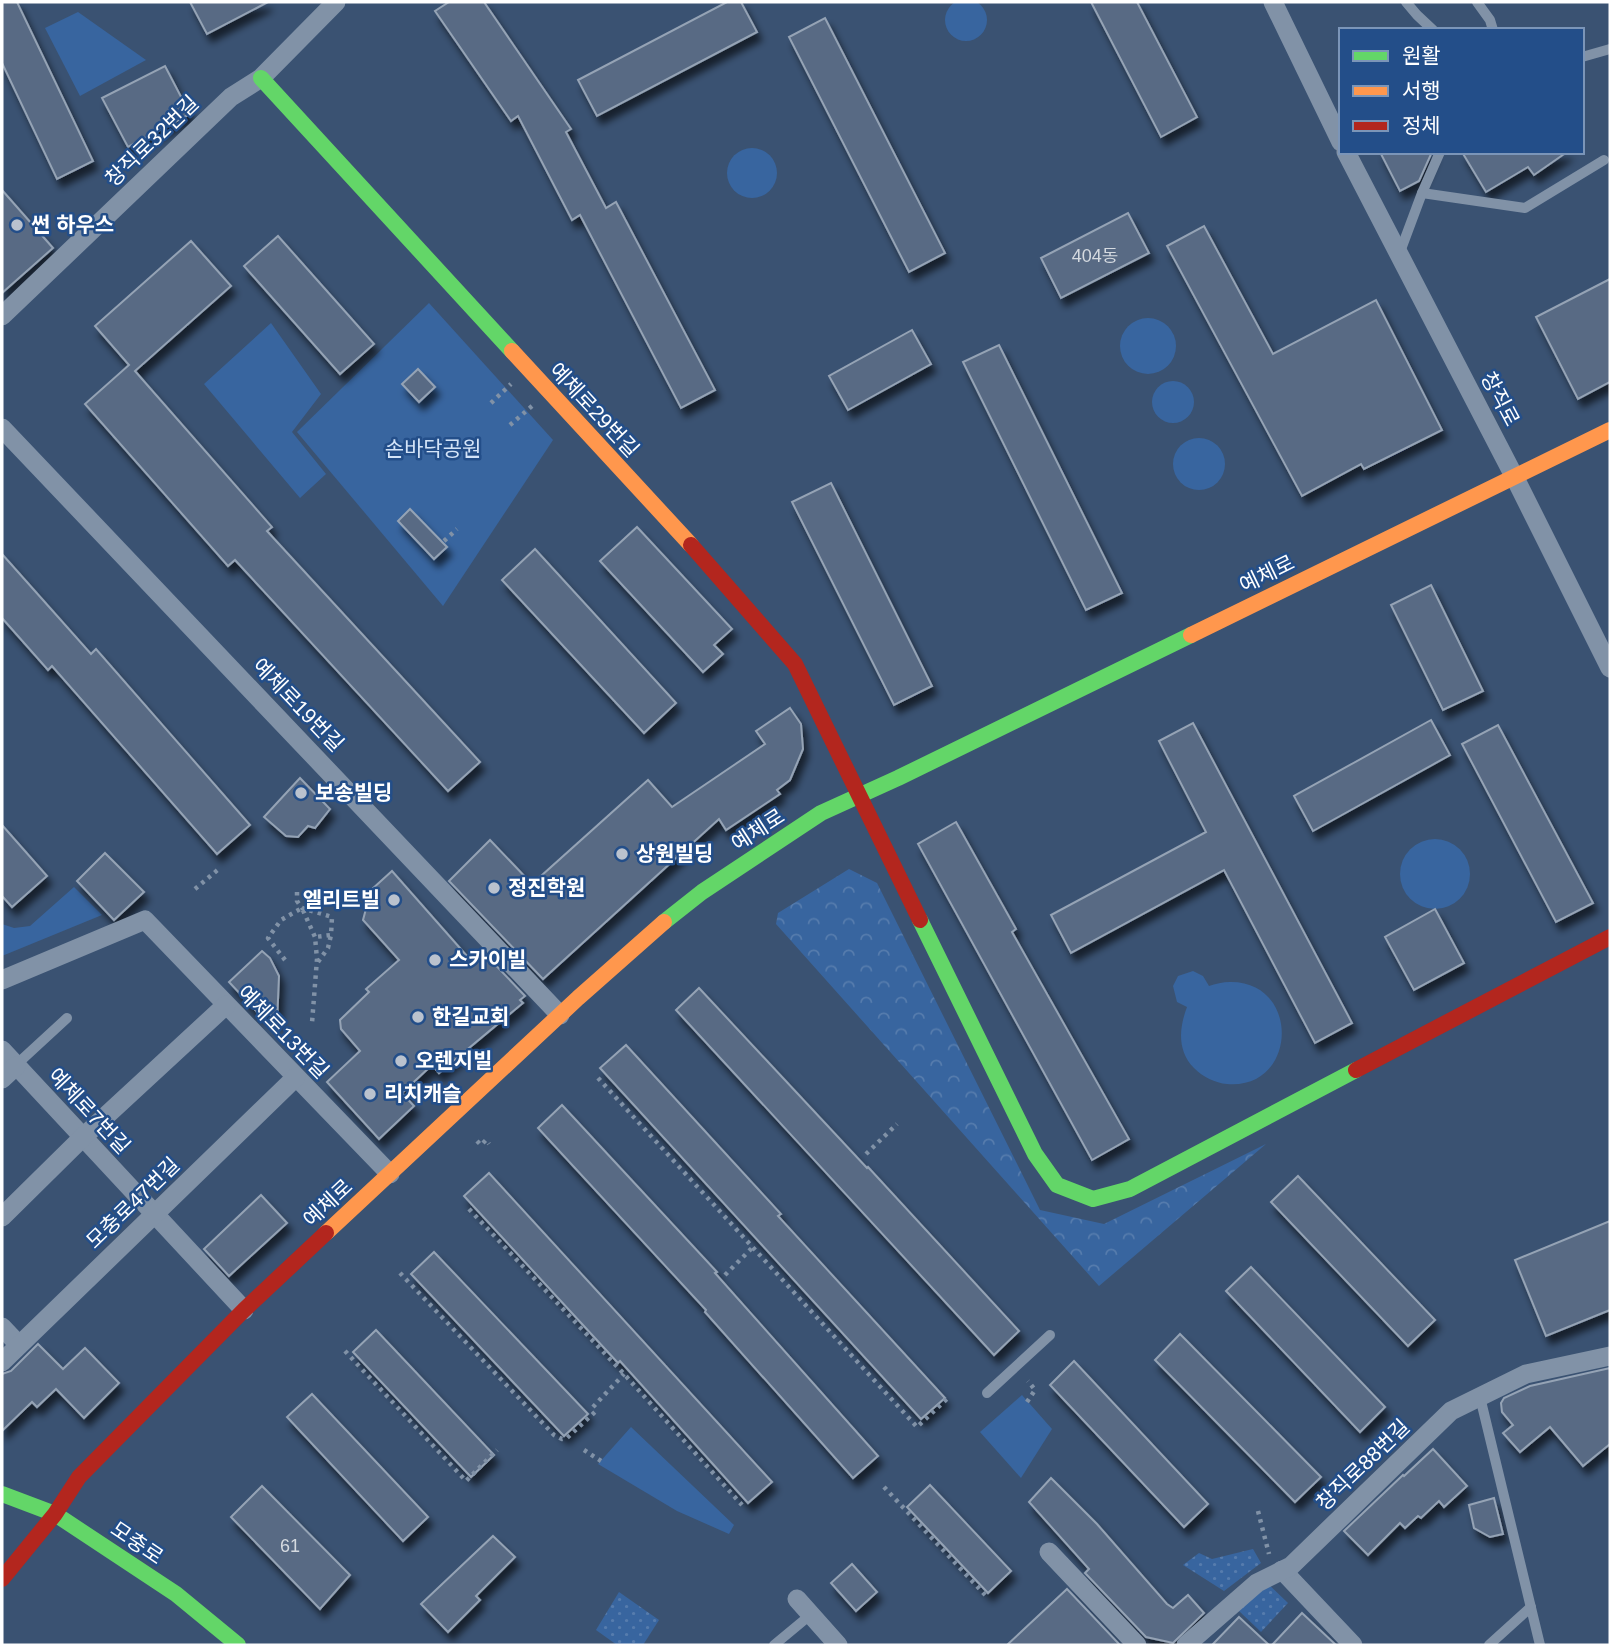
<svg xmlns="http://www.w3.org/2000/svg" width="1612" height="1647" font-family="Arial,'Noto Sans KR',sans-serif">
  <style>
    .forest { fill: url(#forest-crowns) }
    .park { fill: #38659f }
    .garden { fill: url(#garden-dots) }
    .building { fill: #586b84; stroke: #95a3b5; stroke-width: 2; filter: url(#shadow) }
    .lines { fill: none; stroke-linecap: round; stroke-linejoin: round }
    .path { stroke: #8192a7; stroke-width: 4.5; stroke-dasharray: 3.5 5; stroke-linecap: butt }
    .lane { stroke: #8192a7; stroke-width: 10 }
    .street { stroke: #8192a7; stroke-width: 19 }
    .fast { stroke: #63d668; stroke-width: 16 }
    .slow { stroke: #ff974d; stroke-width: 16 }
    .jam { stroke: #b3261e; stroke-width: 16 }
    .poi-dot { fill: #bac2ce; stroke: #234e89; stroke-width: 2.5 }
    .labels { text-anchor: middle; stroke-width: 5; stroke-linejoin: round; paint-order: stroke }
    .number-label { font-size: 18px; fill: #d5dae0 }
    .street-label { font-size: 21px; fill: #fff; stroke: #234e89 }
    .poi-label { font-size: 21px; font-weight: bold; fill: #fff; stroke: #234e89; text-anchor: start }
    .park-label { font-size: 21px; fill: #d4e4f8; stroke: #234e89 }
  </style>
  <defs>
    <pattern id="forest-crowns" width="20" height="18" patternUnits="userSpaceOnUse" patternTransform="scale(1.75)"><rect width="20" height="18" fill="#38659f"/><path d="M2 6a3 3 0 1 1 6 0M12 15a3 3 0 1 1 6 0" fill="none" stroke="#567cad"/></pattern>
    <pattern id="garden-dots" width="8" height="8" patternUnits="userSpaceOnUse" patternTransform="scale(1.75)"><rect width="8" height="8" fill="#38659f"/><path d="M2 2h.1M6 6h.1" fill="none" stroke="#567cad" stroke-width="1.8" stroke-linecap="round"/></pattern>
    <filter id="shadow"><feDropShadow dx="4.5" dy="8" stdDeviation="3.5" flood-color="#0009"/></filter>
  </defs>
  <rect width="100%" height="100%" fill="#3a5272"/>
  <path class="forest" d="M849 869 877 883 1040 1210 1104 1224 1266 1144 1099 1286 776 924 778 913Z"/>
  <g class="park">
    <circle cx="966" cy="20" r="21"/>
    <path d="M78 12 146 60 80 96 45 28Z"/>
    <circle cx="752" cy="173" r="25"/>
    <path d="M429 303 553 440 443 606 297 432Z"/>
    <circle cx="1148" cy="346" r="28"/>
    <path d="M271 323 321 394 292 432 326 474 300 498 204 384Z"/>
    <circle cx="1173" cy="402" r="21"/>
    <circle cx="1199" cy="464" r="26"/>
    <circle cx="1435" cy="874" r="35"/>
    <path d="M74 887 102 915 2 956V924L14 928 30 926Z"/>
    <path d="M1193 971 1203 976 1209 986C1215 984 1223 982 1230 982 1301 981 1298 1090 1227 1084 1215 1083 1203 1077 1194 1068 1177 1051 1179 1028 1187 1007L1177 1002 1173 986 1178 976Z"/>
    <path d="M1022 1395 1052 1429 1021 1478 980 1432Z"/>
    <path d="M631 1427 734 1525 729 1534 677 1511 598 1464Z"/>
  </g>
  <g class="garden">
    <path d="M1253 1549 1261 1563 1224 1591 1183 1565 1199 1553 1212 1559Z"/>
    <path d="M1266 1582 1288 1603 1261 1632 1239 1611Z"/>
    <path d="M619 1592 659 1620 643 1645H617L596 1630Z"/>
  </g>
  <g class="building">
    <path d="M2 2H17L93 161 57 179 2 63Z"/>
    <path d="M190 2H268L207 34Z"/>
    <path d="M449 2H484L571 129 566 132 606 208 616 202 715 390 681 408 580 215 572 220 518 116 511 121 435 11Z"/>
    <path d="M727 2H741L757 32 597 116 578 80Z"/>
    <path d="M1091 2H1137L1197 117 1161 137Z"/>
    <path d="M825 18 945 253 909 272 789 37Z"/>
    <path d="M165 66 190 114 128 147 102 98Z"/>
    <path d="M1380 152H1432L1419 181 1400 191Z"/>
    <path d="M1462 152H1567L1534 175 1528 167 1486 192Z"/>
    <path d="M2 190 53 248 2 293Z"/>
    <path d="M1128 213 1149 253 1061 298 1041 258Z"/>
    <path d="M1204 226 1273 354 1376 300 1442 430 1364 469 1361 464 1302 496 1167 246Z"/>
    <path d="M278 236 374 344 340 374 244 266Z"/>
    <path d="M191 241 231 286 135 371 272 527 267 531 480 762 448 791 235 560 228 566 85 404 129 365 95 326Z"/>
    <path d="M1610 279V382L1578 399 1536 317Z"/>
    <path d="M912 330 931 364 848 410 829 376Z"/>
    <path d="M999 345 1122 593 1086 610 963 362Z"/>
    <path d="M418 369 435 387 419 402 402 384Z"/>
    <path d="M831 483 932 686 894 705 792 502Z"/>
    <path d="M410 509 447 547 434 559 398 521Z"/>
    <path d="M637 527 732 629 714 645 723 654 703 672 600 561Z"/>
    <path d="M535 549 676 703 644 733 502 580Z"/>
    <path d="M2 554 91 654 96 649 250 825 217 854 52 666 48 670 2 618Z"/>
    <path d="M1431 585 1483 691 1443 710 1391 605Z"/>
    <path d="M790 708 801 724 803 749 790 780 777 790 780 794 726 830 719 819 543 979 449 881 490 840 532 884 648 780 672 807 765 744 756 731Z"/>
    <path d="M1431 720 1450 755 1313 831 1294 796Z"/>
    <path d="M1193 723 1352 1023 1315 1043 1224 870 1071 953 1051 915 1206 832 1159 741Z"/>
    <path d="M1498 725 1593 903 1556 922 1462 744Z"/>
    <path d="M300 778 330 809 315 828 308 826 298 837 286 836 264 817Z"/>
    <path d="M956 822 1016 929 1012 932 1129 1139 1092 1160 918 844Z"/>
    <path d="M2 825 47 876 12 907 2 896Z"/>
    <path d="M105 853 144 892 114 920 77 881Z"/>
    <path d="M392 871 474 964 485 954 525 996 520 1000 523 1003 439 1073 432 1065 402 1093 414 1106 379 1139 327 1082 360 1051 341 1029 340 1020 369 992 366 989 399 960 363 920 371 890Z"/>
    <path d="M1435 909 1464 963 1414 990 1385 937Z"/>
    <path d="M262 951 270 958 279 976 277 1023 265 1008 259 1014 229 982Z"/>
    <path d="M699 988 867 1168 868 1167 1019 1331 994 1355 676 1010Z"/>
    <path d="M626 1045 781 1214 778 1216 945 1398 921 1419 600 1068Z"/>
    <path d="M562 1105 717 1272 715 1273 878 1456 853 1478 705 1312 706 1310 538 1128Z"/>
    <path d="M489 1173 772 1482 748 1503 620 1361 618 1363 464 1196Z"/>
    <path d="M1298 1176 1435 1320 1408 1346 1271 1202Z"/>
    <path d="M261 1195 287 1223 229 1276 204 1249Z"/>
    <path d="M1610 1221V1310L1546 1336 1515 1260Z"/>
    <path d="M434 1252 588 1414 564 1436 411 1274Z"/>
    <path d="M1251 1267 1385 1407 1360 1432 1226 1291Z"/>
    <path d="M376 1330 494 1455 471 1477 353 1352Z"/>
    <path d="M1180 1334 1321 1477 1295 1502 1155 1360Z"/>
    <path d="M38 1344 63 1369 85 1348 119 1383 84 1418 56 1389 37 1407 32 1402 2 1431V1374L11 1371Z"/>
    <path d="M1074 1361 1208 1504 1184 1527 1050 1385Z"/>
    <path d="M1610 1368V1444L1583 1466 1550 1427 1520 1452 1503 1433 1513 1425 1502 1412 1501 1403 1504 1398 1530 1386Z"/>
    <path d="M312 1394 428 1517 403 1541 287 1417Z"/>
    <path d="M1433 1449 1467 1486 1444 1507 1439 1501 1421 1518 1418 1516 1405 1528 1400 1523 1368 1555 1344 1531 1403 1475 1404 1476Z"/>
    <path d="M1051 1478 1097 1524 1167 1604 1173 1608 1188 1595 1204 1613 1173 1643 1146 1637 1085 1573 1089 1569 1029 1502Z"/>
    <path d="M930 1485 1011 1571 988 1593 907 1507Z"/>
    <path d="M262 1486 350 1575 320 1609 231 1517Z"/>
    <path d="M1494 1498 1503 1534 1490 1537 1474 1528 1469 1505Z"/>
    <path d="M493 1536 515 1557 476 1596 480 1600 448 1632 421 1604Z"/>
    <path d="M852 1564 877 1592 856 1611 831 1583Z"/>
    <path d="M1067 1589 1120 1645H1007Z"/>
    <path d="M1302 1613 1336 1645H1272Z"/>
    <path d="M1239 1617 1269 1645H1212Z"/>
  </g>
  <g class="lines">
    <g class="path">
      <path d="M491 403 511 384"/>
      <path d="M510 425 532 406"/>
      <path d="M444 541 457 529"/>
      <path d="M195 889 220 868"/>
      <path d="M297 892V901L302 908 332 917 331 935 315 937"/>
      <path d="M285 960 268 938 281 920 302 908 315 937 317 959 312 1023"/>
      <path d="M318 962 328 948 331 935"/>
      <path d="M598 1078 917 1427 949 1397"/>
      <path d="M477 1141 481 1145 486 1140 489 1144"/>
      <path d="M866 1154 897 1124"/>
      <path d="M469 1209 624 1374 742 1505"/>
      <path d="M400 1273 554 1435 562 1439 567 1438 596 1411"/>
      <path d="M725 1275 753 1247"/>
      <path d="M345 1351 466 1481 497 1450"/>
      <path d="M1027 1402 1035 1390 1028 1381"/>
      <path d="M593 1407 624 1374"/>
      <path d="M584 1450 601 1461"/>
      <path d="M884 1487 988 1598"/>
      <path d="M1258 1511 1269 1554"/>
    </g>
    <g class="lane">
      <path d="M1406 2 1417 15 1433 30"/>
      <path d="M1477 2 1490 20 1493 30"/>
      <path d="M1582 57 1610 49"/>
      <path d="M1422 193 1525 208 1604 160"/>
      <path d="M1400 252 1422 193 1440 152"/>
      <path d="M16 1065 67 1018"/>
      <path d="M987 1393 1050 1335"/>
      <path d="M1480 1397 1540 1645"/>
      <path d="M774 1645 809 1616"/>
      <path d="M1489 1645 1531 1607"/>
    </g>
    <g class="street">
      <path d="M1273 2 1341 142"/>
      <path d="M1346 152 1515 478 1610 668"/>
      <path d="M2 316 231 97 261 78 336 2"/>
      <path d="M2 428 560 1015"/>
      <path d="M2 980 145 920 390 1174"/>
      <path d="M2 1050 244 1310"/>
      <path d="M2 1079 16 1066"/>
      <path d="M2 1217 82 1138 226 1005"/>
      <path d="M2 1327 19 1345"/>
      <path d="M2 1362 296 1077"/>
      <path d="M1049 1552 1137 1645"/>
      <path d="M1282 1570 1353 1645"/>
      <path d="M797 1599 838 1645"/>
      <path d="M1186 1645 1257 1583 1291 1566 1451 1411 1526 1374 1610 1356"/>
    </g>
    <g class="fast">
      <path d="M261 78 512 351"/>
      <path d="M920 920 1035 1154 1057 1185 1093 1199 1130 1189 1356 1070"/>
      <path d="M664 922 702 892 821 813 898 778 1191 635"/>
      <path d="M2 1494 55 1514 176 1594 238 1645"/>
    </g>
    <g class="slow">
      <path d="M512 351 691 545"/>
      <path d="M1191 635 1610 430"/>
      <path d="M326 1233 578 998 664 922"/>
    </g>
    <g class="jam">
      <path d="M691 545 795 664 920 920"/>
      <path d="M1356 1070 1610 937"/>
      <path d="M2 1579 55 1514 79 1477 244 1310 326 1233"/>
    </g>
  </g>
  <g class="poi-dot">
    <circle cx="17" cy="225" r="7"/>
    <circle cx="301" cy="793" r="7"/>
    <circle cx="622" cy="854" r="7"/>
    <circle cx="494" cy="888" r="7"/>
    <circle cx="394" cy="900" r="7"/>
    <circle cx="435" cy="960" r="7"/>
    <circle cx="418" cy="1017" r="7"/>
    <circle cx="401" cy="1061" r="7"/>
    <circle cx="370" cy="1094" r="7"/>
  </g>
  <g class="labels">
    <g class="number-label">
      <text x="1095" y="262">404동</text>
      <text x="290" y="1552">61</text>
    </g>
    <g class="street-label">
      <text transform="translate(152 141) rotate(-44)" y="7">창직로32번길</text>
      <text transform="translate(1500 399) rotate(62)" y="7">창직로</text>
      <text transform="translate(594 410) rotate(47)" y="7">예체로29번길</text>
      <text transform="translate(1267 574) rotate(-26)" y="7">예체로</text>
      <text transform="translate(298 705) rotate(46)" y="7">예체로19번길</text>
      <text transform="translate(758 830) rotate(-33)" y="7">예체로</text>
      <text transform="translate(283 1032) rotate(46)" y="7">예체로13번길</text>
      <text transform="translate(89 1111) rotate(47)" y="7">예체로7번길</text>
      <text transform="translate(133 1203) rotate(-44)" y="7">모충로47번길</text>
      <text transform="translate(328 1203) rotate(-43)" y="7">예체로</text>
      <text transform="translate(1363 1465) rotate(-44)" y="7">창직로88번길</text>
      <text transform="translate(137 1543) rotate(34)" y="7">모충로</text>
    </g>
    <g class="poi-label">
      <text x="31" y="232">썬 하우스</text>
      <text x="315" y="800">보송빌딩</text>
      <text x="636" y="861">상원빌딩</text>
      <text x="508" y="895">정진학원</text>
      <text x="380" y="907" text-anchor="end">엘리트빌</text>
      <text x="449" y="967">스카이빌</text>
      <text x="432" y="1024">한길교회</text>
      <text x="415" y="1068">오렌지빌</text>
      <text x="384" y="1101">리치캐슬</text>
    </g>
    <g class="park-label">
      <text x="433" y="456">손바닥공원</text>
    </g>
  </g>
  <rect width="1612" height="1647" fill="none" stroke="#ffffff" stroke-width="7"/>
  <rect x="1339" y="28" width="245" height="126" fill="#234e89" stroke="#7b95b8" stroke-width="2"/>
  <rect x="1353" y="51" width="35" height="10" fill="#63d668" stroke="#7b95b8" stroke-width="2"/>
  <text x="1402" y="63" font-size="21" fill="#ffffff">원활</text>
  <rect x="1353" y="86" width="35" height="10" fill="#ff974d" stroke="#7b95b8" stroke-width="2"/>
  <text x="1402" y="98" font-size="21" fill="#ffffff">서행</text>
  <rect x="1353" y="121" width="35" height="10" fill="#b3261e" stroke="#7b95b8" stroke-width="2"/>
  <text x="1402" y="133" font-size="21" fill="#ffffff">정체</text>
</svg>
